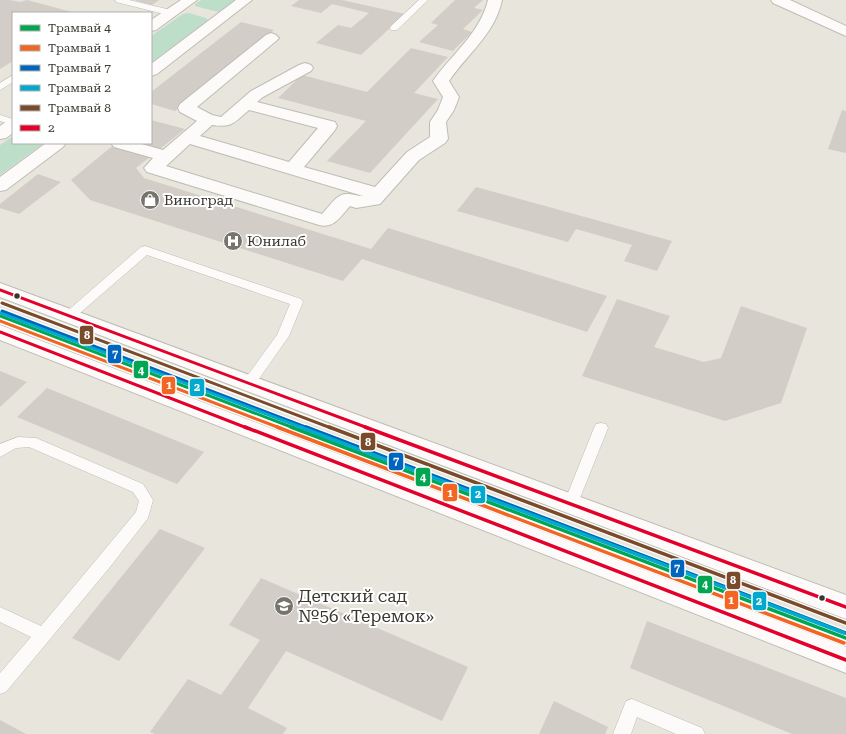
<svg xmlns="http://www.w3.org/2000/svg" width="846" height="734" font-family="'Roboto Serif',serif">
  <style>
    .green { fill: #bddfc9 }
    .building { fill: #d3cdc8 }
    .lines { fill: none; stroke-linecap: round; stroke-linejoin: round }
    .service-casing { stroke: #bebcb4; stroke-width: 1 }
    .minor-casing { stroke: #bebcb4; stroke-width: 2 }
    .tertiary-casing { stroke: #bebcb4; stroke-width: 2 }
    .primary-casing { stroke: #bebcb4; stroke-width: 2 }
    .service { fill: #fcfbfa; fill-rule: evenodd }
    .minor { fill: #fcfbfa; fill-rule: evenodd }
    .tertiary { fill: #fcfbfa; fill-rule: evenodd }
    .primary { fill: #fcfbfa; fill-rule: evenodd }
    .bus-1-far1-casing { stroke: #fff; stroke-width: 6 }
    .bus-1-casing { stroke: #fff; stroke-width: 6 }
    .bus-1-far1 { stroke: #e4002b; stroke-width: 3 }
    .bus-1 { stroke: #e4002b; stroke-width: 3.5 }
    .tram-1-far1-casing { stroke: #fff; stroke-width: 6 }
    .tram-1-casing { stroke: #fff; stroke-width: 6 }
    .tram-2-far1-casing { stroke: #fff; stroke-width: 6 }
    .tram-2-casing { stroke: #fff; stroke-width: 6 }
    .tram-3-far1-casing { stroke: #fff; stroke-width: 6 }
    .tram-3-casing { stroke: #fff; stroke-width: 6 }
    .tram-4-far1-casing { stroke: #fff; stroke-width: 6 }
    .tram-4-casing { stroke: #fff; stroke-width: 6 }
    .tram-5-far1-casing { stroke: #fff; stroke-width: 6 }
    .tram-5-casing { stroke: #fff; stroke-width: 6 }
    .tram-1-far1 { stroke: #00a651; stroke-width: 3 }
    .tram-1 { stroke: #00a651; stroke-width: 3.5 }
    .tram-2-far1 { stroke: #f26522; stroke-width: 3 }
    .tram-2 { stroke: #f26522; stroke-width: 3.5 }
    .tram-3-far1 { stroke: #0065bd; stroke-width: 3 }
    .tram-3 { stroke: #0065bd; stroke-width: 3.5 }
    .tram-4-far1 { stroke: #00a9ce; stroke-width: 3 }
    .tram-4 { stroke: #00a9ce; stroke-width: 3.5 }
    .tram-5-far1 { stroke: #7a4b2a; stroke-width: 3 }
    .tram-5 { stroke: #7a4b2a; stroke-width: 3.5 }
    .bus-dot { fill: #3a3730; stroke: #fff; stroke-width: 1.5 }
    .labels { text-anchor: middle; stroke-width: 4; stroke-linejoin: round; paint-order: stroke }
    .poi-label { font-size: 14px; fill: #3a3730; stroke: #fff; text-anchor: start }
    .near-poi-label { font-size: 17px; fill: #3a3730; stroke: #fff; text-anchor: start }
    .line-badge { stroke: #fff; stroke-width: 1.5 }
    .badge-label { font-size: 11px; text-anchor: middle; font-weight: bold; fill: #fff }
  </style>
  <rect width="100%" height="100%" fill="#e8e5dc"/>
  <g class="green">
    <path d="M201 0H236L218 12 195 6V4Z"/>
    <path d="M189 13 206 18 208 20 151 63V36L183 14Z"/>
    <path d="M13 136V143H44L0 175V145Z"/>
  </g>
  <g class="building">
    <path d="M0 0H10L20 2 27 0 72 12 13 13V61L0 69Z"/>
    <path d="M134 0H159L152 5Z"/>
    <path d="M299 0H342L405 14 361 55 316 43 338 25 351 28 369 13 332 4 321 13 291 6Z"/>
    <path d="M455 0H483L474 8 483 10 463 29 472 32 453 51 419 42 438 25 431 23Z"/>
    <path d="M241 22 274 30 175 111 151 104V92Z"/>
    <path d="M411 48 448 57 414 93 438 99 370 173 327 161 366 121 278 98 302 75 367 92Z"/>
    <path d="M842 110 846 111V153L828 149Z"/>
    <path d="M151 120 185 129 136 168 144 178 371 249 388 228 607 296 587 332 362 259 343 281 90 200 71 180 116 143H151Z"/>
    <path d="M38 174 61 182 19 214 0 208V204Z"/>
    <path d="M476 187 672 241 657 271 624 261 632 245 576 229 568 242 457 211Z"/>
    <path d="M617 299 670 316 654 347 704 362 721 358 741 306 807 328 781 403 725 421 582 376Z"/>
    <path d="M0 371 27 382 0 407Z"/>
    <path d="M47 388 204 452 177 484 17 417Z"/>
    <path d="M160 529 205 548 119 661 72 638Z"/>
    <path d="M261 578 468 667 442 721 286 651 248 708 287 728 283 734H155L150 732 188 679 221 695 260 640 229 625Z"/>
    <path d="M647 621 846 698V734H792L630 668Z"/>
    <path d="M554 701 608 727 605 734H539Z"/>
    <path d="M0 720 26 734H0Z"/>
  </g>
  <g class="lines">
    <g class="service-casing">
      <g id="service">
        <path d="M115 0H129L175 11 176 13 172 16 116 2Z"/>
        <path d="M419 0H428L397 30H391L390 28 391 26Z"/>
        <path d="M13 75V82L0 90V83Z"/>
        <path d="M0 115 13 119V125L0 121Z"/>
        <path d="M145 246 301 299 303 302 289 336 254 386 249 388 244 386 242 383 277 335 290 304 147 255 73 319 69 320 65 319 63 316 65 313 141 247Z"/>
        <path d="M601 423 606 424 608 428 578 503 576 507 571 509 566 507 564 503 594 428 596 424Z"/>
        <path d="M18 437 36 438 143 484 153 500 148 518 110 567 6 692 0 694V673L31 637 0 622V607L41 626 136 512 139 501 133 492 29 447 16 448 0 457V444Z"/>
        <path d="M632 699 702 728 705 734H676L637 717 631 734H613L626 701Z"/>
      </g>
    </g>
    <g class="minor-casing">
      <g id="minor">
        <path d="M488 0H502C495 34 468 53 449 81L459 97 454 110 446 122 448 139 445 143 419 160 380 204 356 208 350 206C341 216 334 229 319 225L147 172 144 168 153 158 114 147 111 143H138L163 150 197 121 180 112 178 108 180 104 266 35 271 33 276 35 279 38 276 41 197 107 212 115 221 117 251 91 299 65 305 63 311 65 313 68 311 71 263 97 257 102 335 122 337 126 335 130 304 167 375 187 407 152 430 137V122L438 110 443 97 433 81C452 54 480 33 488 0ZM249 110 318 128 289 162 200 136 212 125C233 128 233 123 249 110ZM190 144 363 196C357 196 353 194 347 194 337 193 329 207 322 214L166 166Z"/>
        <path d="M771 0H790L846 26V36L773 3Z"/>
      </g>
    </g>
    <g class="tertiary-casing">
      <g id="tertiary">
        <path d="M181 0H197L156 30 151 31V20Z"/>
        <path d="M236 0H252L157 74 151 76V64Z"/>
        <path d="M13 120V133L6 138 0 139V126L7 121Z"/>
        <path d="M46 143H66L63 147 6 190 0 191V177Z"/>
      </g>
    </g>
    <g class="primary-casing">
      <g id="primary">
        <path d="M0 283 846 595V619L0 297Z"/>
        <path d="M0 325 846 647V673L0 340Z"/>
      </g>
    </g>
    <use href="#service" class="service"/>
    <use href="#minor" class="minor"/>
    <use href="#tertiary" class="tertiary"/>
    <use href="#primary" class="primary"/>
    <g class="bus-1-far1-casing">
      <g id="bus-1-far1">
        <path d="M0 290 368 428"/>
        <path d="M0 332 247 428"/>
      </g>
    </g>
    <g class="bus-1-casing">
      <g id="bus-1">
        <path d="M245 427 846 660"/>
        <path d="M365 427 846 607"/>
      </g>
    </g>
    <use href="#bus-1-far1" class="bus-1-far1"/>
    <use href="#bus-1" class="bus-1"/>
    <g class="tram-1-far1-casing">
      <path id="tram-1-far1" d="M0 316 294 428"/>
    </g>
    <g class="tram-1-casing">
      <path id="tram-1" d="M291 427 846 638"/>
    </g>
    <g class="tram-2-far1-casing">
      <path id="tram-2-far1" d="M0 321 280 428"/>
    </g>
    <g class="tram-2-casing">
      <path id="tram-2" d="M277 427 844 643"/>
    </g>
    <g class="tram-3-far1-casing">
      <path id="tram-3-far1" d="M2 311 308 428"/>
    </g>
    <g class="tram-3-casing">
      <path id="tram-3" d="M306 427 846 633"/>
    </g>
    <g class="tram-4-far1-casing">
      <path id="tram-4-far1" d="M0 313 303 428"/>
    </g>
    <g class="tram-4-casing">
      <path id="tram-4" d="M300 427 844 633"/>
    </g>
    <g class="tram-5-far1-casing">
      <path id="tram-5-far1" d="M2 303 331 428"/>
    </g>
    <g class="tram-5-casing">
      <path id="tram-5" d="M329 427 846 623"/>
    </g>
    <use href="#tram-1-far1" class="tram-1-far1"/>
    <use href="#tram-1" class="tram-1"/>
    <use href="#tram-2-far1" class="tram-2-far1"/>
    <use href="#tram-2" class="tram-2"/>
    <use href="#tram-3-far1" class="tram-3-far1"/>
    <use href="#tram-3" class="tram-3"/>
    <use href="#tram-4-far1" class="tram-4-far1"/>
    <use href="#tram-4" class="tram-4"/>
    <use href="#tram-5-far1" class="tram-5-far1"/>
    <use href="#tram-5" class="tram-5"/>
  </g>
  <defs>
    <g id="shop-disc" transform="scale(1)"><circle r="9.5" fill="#77746c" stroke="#fff"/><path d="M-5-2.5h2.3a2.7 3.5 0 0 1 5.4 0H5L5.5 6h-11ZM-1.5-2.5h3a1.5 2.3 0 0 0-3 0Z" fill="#fff"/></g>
    <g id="hospital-disc" transform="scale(1)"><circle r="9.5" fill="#77746c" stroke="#fff"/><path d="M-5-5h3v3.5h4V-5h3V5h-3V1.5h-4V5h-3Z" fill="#fff"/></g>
    <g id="school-disc" transform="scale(1)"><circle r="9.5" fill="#77746c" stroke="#fff"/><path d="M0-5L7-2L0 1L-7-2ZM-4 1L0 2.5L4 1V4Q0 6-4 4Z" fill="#fff"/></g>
  </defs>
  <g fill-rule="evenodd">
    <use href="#shop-disc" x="150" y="200"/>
    <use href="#hospital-disc" x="233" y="241"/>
    <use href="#school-disc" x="284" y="606"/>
  </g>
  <g class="bus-dot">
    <circle cx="17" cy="296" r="3.5"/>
    <circle cx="822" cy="598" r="3.5"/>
  </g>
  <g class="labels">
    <g class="poi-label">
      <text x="164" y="205">Виноград</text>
      <text x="247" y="246">Юнилаб</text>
    </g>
    <g class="near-poi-label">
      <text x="298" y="602">Детский сад<tspan x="298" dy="20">№56 «Теремок»</tspan></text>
    </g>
  </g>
  <g class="line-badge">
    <rect x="79" y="325" width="15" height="20" rx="4" fill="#7a4b2a"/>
    <rect x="107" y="344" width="15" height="20" rx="4" fill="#0065bd"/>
    <rect x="133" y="360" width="16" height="19" rx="4" fill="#00a651"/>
    <rect x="161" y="376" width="15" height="19" rx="4" fill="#f26522"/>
    <rect x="189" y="378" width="16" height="19" rx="4" fill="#00a9ce"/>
    <rect x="360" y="432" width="16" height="19" rx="4" fill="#7a4b2a"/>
    <rect x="388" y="452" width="16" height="19" rx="4" fill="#0065bd"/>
    <rect x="415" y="467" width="16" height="20" rx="4" fill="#00a651"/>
    <rect x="442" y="483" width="16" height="19" rx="4" fill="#f26522"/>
    <rect x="470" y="485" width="16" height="19" rx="4" fill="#00a9ce"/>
    <rect x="670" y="559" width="15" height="19" rx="4" fill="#0065bd"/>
    <rect x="726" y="571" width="15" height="19" rx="4" fill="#7a4b2a"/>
    <rect x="697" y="575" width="16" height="19" rx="4" fill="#00a651"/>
    <rect x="724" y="590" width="15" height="20" rx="4" fill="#f26522"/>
    <rect x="752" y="591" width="15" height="20" rx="4" fill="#00a9ce"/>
  </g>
  <g class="badge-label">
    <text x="87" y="339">8</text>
    <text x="115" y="358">7</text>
    <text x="141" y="374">4</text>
    <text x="169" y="389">1</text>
    <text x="197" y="391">2</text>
    <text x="368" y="446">8</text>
    <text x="396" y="465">7</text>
    <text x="423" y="481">4</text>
    <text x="450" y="497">1</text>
    <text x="478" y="498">2</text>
    <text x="677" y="572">7</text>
    <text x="733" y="584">8</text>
    <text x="705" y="588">4</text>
    <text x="731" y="604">1</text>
    <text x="759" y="605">2</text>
  </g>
  <rect x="12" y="12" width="140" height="132" fill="#ffffff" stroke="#b0afac"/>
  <rect x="20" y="25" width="20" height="6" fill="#00a651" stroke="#b0afac"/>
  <text x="48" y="32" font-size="12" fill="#3a3730">Трамвай 4</text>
  <rect x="20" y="45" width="20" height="6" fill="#f26522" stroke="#b0afac"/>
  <text x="48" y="52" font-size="12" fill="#3a3730">Трамвай 1</text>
  <rect x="20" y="65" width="20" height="6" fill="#0065bd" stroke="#b0afac"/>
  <text x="48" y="72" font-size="12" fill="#3a3730">Трамвай 7</text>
  <rect x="20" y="85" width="20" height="6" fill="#00a9ce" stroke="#b0afac"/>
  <text x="48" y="92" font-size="12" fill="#3a3730">Трамвай 2</text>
  <rect x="20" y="105" width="20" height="6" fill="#7a4b2a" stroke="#b0afac"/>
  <text x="48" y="112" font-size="12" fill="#3a3730">Трамвай 8</text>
  <rect x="20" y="125" width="20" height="6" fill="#e4002b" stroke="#b0afac"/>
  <text x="48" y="132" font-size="12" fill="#3a3730">2</text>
</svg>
